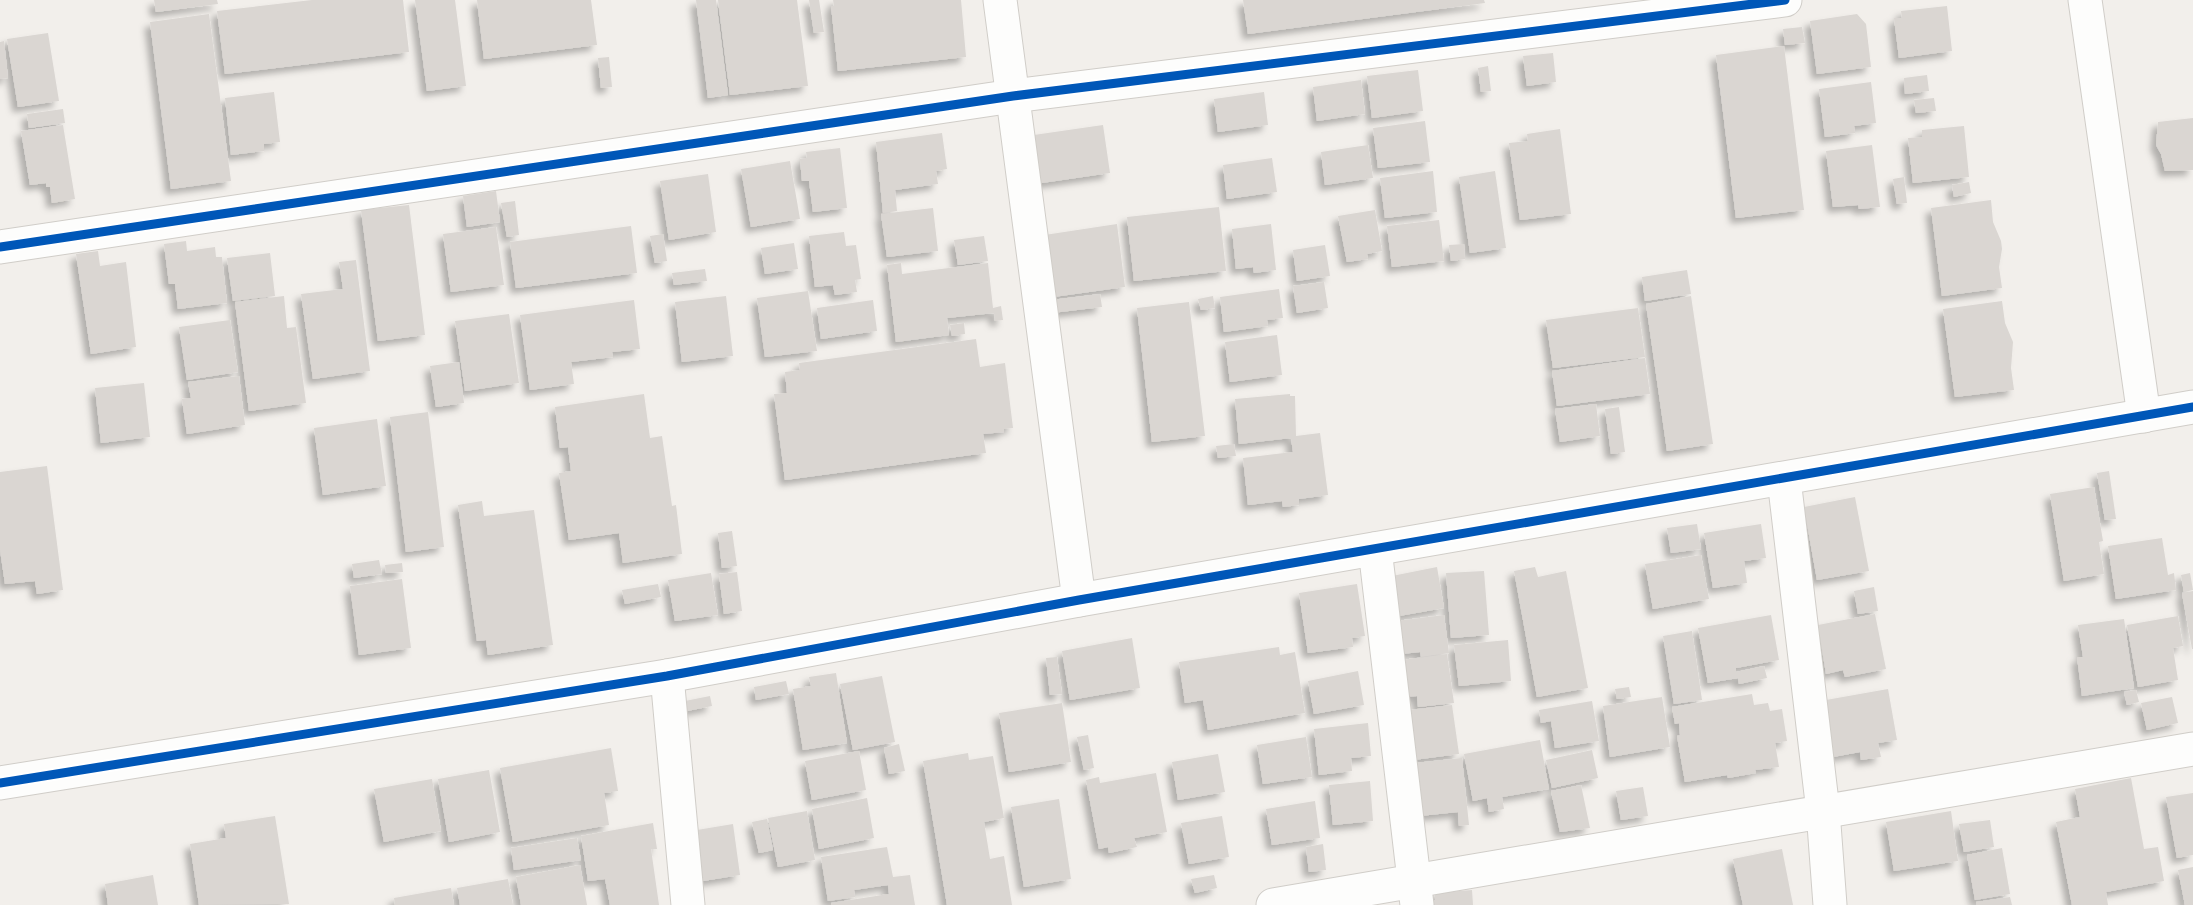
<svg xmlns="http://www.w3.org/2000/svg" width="2193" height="905" font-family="Poppins,sans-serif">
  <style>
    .building { fill: #dad6d2; filter: url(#shadow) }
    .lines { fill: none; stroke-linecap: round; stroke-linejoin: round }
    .minor-casing { stroke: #d0cdc8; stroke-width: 35 }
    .tertiary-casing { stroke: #d0cdc8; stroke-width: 35 }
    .minor { stroke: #fdfdfc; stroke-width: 33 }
    .tertiary { stroke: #fdfdfc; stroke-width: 33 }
    .cycleway-casing { stroke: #fff; stroke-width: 13 }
    .cycleway { stroke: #0057b8; stroke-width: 9 }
  </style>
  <defs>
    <filter id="shadow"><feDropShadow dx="-5.5" dy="5.5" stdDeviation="3" flood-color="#0004"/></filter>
  </defs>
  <rect width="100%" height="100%" fill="#f2efeb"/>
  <g class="building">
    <path d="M154 0H217L218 4 156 12Z"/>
    <path d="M312 0H403L409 52 225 74 217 11Z"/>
    <path d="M415 0H455L466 86 427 91Z"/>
    <path d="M477 0H591L597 45 484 59Z"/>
    <path d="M696 0H716L728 95 708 98Z"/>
    <path d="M718 0H797L808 86 730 95Z"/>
    <path d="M809 0H819L824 32 814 33Z"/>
    <path d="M833 0H961L966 57 838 71 831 6H834Z"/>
    <path d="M1243 0H1484L1485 3 1248 34Z"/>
    <path d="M1947 6 1952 51 1899 58 1894 18H1902L1901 11Z"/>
    <path d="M209 14 231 181 171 189 150 22Z"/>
    <path d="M1857 14 1866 24 1871 67 1817 74 1810 21Z"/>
    <path d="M1802 27 1805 43 1785 45 1783 29Z"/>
    <path d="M48 33 59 101 18 107 7 39Z"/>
    <path d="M4 41 8 78 0 79V42Z"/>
    <path d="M1784 46 1804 210 1736 218 1716 55Z"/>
    <path d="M1553 53 1556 82 1527 86 1523 56Z"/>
    <path d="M609 57 612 87 601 88 598 58Z"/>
    <path d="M1488 66 1491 91 1481 92 1478 68Z"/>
    <path d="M1418 70 1423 111 1372 118 1367 76Z"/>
    <path d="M1927 75 1929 91 1905 94 1904 78Z"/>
    <path d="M1361 80 1365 114 1317 121 1313 87Z"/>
    <path d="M1871 82 1876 123 1854 126 1855 133 1825 137 1819 89Z"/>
    <path d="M274 92 280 142 264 144V151L231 155 225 98Z"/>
    <path d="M1264 92 1268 125 1218 132 1214 99Z"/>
    <path d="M1934 98 1936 111 1916 113 1914 100Z"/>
    <path d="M63 109 65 123 29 128 27 114Z"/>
    <path d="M2193 118V170L2165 171 2161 154 2156 145 2158 122Z"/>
    <path d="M1425 121 1430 162 1378 168 1373 128Z"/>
    <path d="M63 125 75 199 52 203 50 187H46V183L30 185 21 131Z"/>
    <path d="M1103 125 1110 173 1035 184 1027 136Z"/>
    <path d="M1964 126 1969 177 1913 183 1908 138 1922 137V130Z"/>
    <path d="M1560 129 1571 214 1520 220 1509 143 1528 141 1527 134Z"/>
    <path d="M942 133 947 169 936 171 938 184 895 190 897 211 883 213 876 142Z"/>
    <path d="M1368 145 1373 178 1325 185 1321 152Z"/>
    <path d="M1872 145 1880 207 1859 209 1858 205 1833 207 1826 151Z"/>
    <path d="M840 148 847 208 813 212 809 181H802L800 159 807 158 806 152Z"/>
    <path d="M1272 158 1277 192 1227 199 1223 165Z"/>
    <path d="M790 161 800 219 751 227 741 169Z"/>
    <path d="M1433 171 1437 212 1385 218 1380 178Z"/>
    <path d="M1495 171 1506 248 1470 253 1459 177Z"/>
    <path d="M708 174 716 232 669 240 660 181Z"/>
    <path d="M1904 177 1907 203 1897 204 1893 179Z"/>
    <path d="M1969 182 1971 193 1954 197 1952 185Z"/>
    <path d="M496 191 500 222 467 227 463 196Z"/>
    <path d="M1991 200 1993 222 2001 241 2002 249 1999 267 2002 288 1942 296 1931 208Z"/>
    <path d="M515 201 519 235 507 237 501 203Z"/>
    <path d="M409 205 425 335 378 341 361 210Z"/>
    <path d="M1219 207 1226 271 1134 281 1127 217Z"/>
    <path d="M933 208 938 251 887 257 881 214Z"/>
    <path d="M1375 210 1382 251 1367 254 1368 259 1347 262 1338 216Z"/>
    <path d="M1439 220 1444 261 1392 267 1387 226Z"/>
    <path d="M1117 224 1125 287 1046 298 1038 236Z"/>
    <path d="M1271 224 1276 270 1254 273 1253 267 1236 269 1232 229Z"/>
    <path d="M631 226 637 273 516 288 510 242Z"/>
    <path d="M496 227 504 285 451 292 443 234Z"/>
    <path d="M844 232 846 246 856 245 861 279 855 280 857 292 835 295 833 285 815 287 809 236Z"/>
    <path d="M663 234 667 261 655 263 650 236Z"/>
    <path d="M984 236 988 261 958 265 954 240Z"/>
    <path d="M186 241 187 251 215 247 216 257H222L227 303 178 309 175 284H169L164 244Z"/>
    <path d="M794 243 798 269 765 274 761 248Z"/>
    <path d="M1464 244 1465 259 1451 261 1449 245Z"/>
    <path d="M1325 245 1330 276 1297 281 1293 250Z"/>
    <path d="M98 251 100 266 126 262 136 347 91 354 76 254Z"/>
    <path d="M270 253 275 296 233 301 227 258Z"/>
    <path d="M356 260 370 371 313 379 301 294 343 289 339 262Z"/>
    <path d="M901 263 902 274 988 263 993 308 1001 306 1003 320 995 321 994 313 947 318 949 335 896 342 887 265Z"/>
    <path d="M705 269 707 281 674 285 672 273Z"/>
    <path d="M1687 270 1691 294 1645 301 1642 277Z"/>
    <path d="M1324 282 1328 308 1297 313 1293 286Z"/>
    <path d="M1279 289 1283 318 1267 320 1268 326 1224 332 1220 297Z"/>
    <path d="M808 291 817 351 765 357 757 298Z"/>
    <path d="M1100 294 1102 307 1052 313 1051 300Z"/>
    <path d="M284 296 287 328 296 327 306 403 249 411 235 302Z"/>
    <path d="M726 296 733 356 682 362 675 302Z"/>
    <path d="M1213 296 1215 308 1201 310 1198 299Z"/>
    <path d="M1691 296 1713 444 1667 451 1646 304Z"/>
    <path d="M634 300 640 349 612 352 613 357 571 362 574 384 530 390 520 315Z"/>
    <path d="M873 300 877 331 821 339 817 308Z"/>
    <path d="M2002 301 2005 323 2013 342 2011 368 2014 390 1955 397 1943 309Z"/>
    <path d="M1189 302 1205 436 1152 442 1137 308Z"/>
    <path d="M1638 308 1645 357 1553 368 1546 320Z"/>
    <path d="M509 314 519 383 465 391 455 321Z"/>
    <path d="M230 320 238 372 187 380 179 327Z"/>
    <path d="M964 323 965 334 952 336 950 325Z"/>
    <path d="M1277 335 1282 375 1230 382 1225 342Z"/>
    <path d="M976 339 980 367 1005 363 1013 428 1004 429V432L983 434 986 453 785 480 774 394 787 393 785 372 800 370 799 363Z"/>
    <path d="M1645 358 1650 394 1557 406 1552 371Z"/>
    <path d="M459 362 464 403 436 407 430 366Z"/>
    <path d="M239 376 245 425 187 434 182 399 191 398 188 382Z"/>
    <path d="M144 383 150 437 101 443 95 388Z"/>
    <path d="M644 394 650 438 662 436 672 506 676 505 682 554 623 563 619 533 569 540 559 473 571 471 568 447 560 448 555 407Z"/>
    <path d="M1290 394V396H1295L1296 436 1320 433 1328 495 1299 499V505L1283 507 1282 501 1248 505 1243 458 1293 452 1291 438 1239 444 1235 399Z"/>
    <path d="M1596 404 1600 436 1560 442 1555 409Z"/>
    <path d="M1619 407 1625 452 1611 454 1605 409Z"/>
    <path d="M428 412 444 547 406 552 390 417Z"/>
    <path d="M377 419 386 486 323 495 314 428Z"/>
    <path d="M1234 444 1236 456 1218 458 1216 446Z"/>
    <path d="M47 466 63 590 37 594 35 581 5 584 0 550V472Z"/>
    <path d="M2109 471 2116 519 2105 520 2097 473Z"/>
    <path d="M2094 487 2103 541 2099 542 2104 574 2064 581 2050 494Z"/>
    <path d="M1855 497 1869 571 1817 580 1804 507Z"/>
    <path d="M482 501 484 516 534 510 553 645 488 655 486 640 477 641 458 505Z"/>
    <path d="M1697 524 1701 549 1671 553 1667 528Z"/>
    <path d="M1761 524 1766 558 1744 561 1747 583 1713 588 1704 533Z"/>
    <path d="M732 531 737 566 722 568 718 533Z"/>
    <path d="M2162 538 2168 575 2174 573 2176 590 2116 599 2108 546Z"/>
    <path d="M1701 555 1709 599 1653 609 1645 564Z"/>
    <path d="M379 560 382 574 354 578 352 564Z"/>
    <path d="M402 563 403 572 386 573 385 565Z"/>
    <path d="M1437 567 1444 608 1399 616 1392 576Z"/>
    <path d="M1535 567 1538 577 1566 571 1588 688 1537 697 1514 571Z"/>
    <path d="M1484 571 1489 635 1451 638 1446 573Z"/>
    <path d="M737 572 742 611 724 614 719 574Z"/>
    <path d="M711 573 718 615 675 621 668 580Z"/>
    <path d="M2190 573 2193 590 2184 592 2181 575Z"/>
    <path d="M402 579 411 648 359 655 350 586Z"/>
    <path d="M658 584 661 597 625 604 622 590Z"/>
    <path d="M1357 584 1365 636 1352 638 1353 647 1308 653 1299 593Z"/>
    <path d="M1874 587 1878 611 1858 614 1854 591Z"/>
    <path d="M2193 591V649H2192L2182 593Z"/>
    <path d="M1875 614 1886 669 1845 677 1843 670 1826 674 1818 625Z"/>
    <path d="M1444 615 1449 653 1421 657 1420 652 1401 654 1396 621Z"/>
    <path d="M1771 615 1779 660 1736 668V672L1764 666 1767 678 1739 684 1738 678 1708 683 1698 628Z"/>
    <path d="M2178 616 2183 646 2173 648 2178 680 2138 687 2127 625Z"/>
    <path d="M2124 619 2134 688 2082 696 2077 657H2083L2078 625Z"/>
    <path d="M1692 631 1702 700 1674 704 1663 636Z"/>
    <path d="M1132 638 1140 688 1070 700 1062 651Z"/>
    <path d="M1508 640 1511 681 1459 686 1454 645Z"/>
    <path d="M1279 647 1280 655 1295 652 1305 713 1208 730 1203 700 1185 703 1179 662Z"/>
    <path d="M1447 654 1454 703 1418 707 1417 696 1402 697 1394 661Z"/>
    <path d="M1057 657 1062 694 1050 695 1046 658Z"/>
    <path d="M1358 671 1364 705 1314 714 1308 681Z"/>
    <path d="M836 673 847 743 803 750 793 689 811 686 809 677Z"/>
    <path d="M882 676 895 742 853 750 840 684Z"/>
    <path d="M786 681 789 694 756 700 754 687Z"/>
    <path d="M1629 687 1631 697 1617 699 1615 689Z"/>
    <path d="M1888 689 1897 740 1878 743 1881 757 1861 760 1860 752 1833 757 1826 700Z"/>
    <path d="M2136 690 2139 702 2127 705 2124 692Z"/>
    <path d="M1752 694 1754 705 1768 703 1770 711 1782 709 1787 741 1775 743 1779 767 1755 770 1756 773 1728 778 1727 775 1685 782 1677 736 1680 735 1679 723 1675 724 1672 707Z"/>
    <path d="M710 696 712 706 687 711 685 701Z"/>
    <path d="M1662 697 1670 747 1610 757 1603 706Z"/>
    <path d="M2172 697 2178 723 2147 730 2141 703Z"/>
    <path d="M1592 701 1599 741 1555 748 1551 721 1541 723 1539 710Z"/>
    <path d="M1062 703 1071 762 1009 772 999 713Z"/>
    <path d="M1452 705 1459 754 1406 761 1400 711Z"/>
    <path d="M1368 723 1371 756 1351 758 1352 771 1319 775 1314 729Z"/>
    <path d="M1088 735 1094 768 1084 770 1077 737Z"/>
    <path d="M1306 737 1312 777 1263 784 1257 745Z"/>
    <path d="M1540 740 1549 789 1502 797 1504 809 1489 812 1487 798 1473 801 1464 754Z"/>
    <path d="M899 744 905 771 889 774 884 748Z"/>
    <path d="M611 748 618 791 604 793 609 825 513 842 500 768Z"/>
    <path d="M1592 750 1598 778 1552 788 1546 760Z"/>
    <path d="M859 751 866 790 812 800 805 761Z"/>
    <path d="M968 753 969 760 993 756 1004 818 984 822 990 859 1004 856 1012 905H947L923 761Z"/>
    <path d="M1218 754 1225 792 1178 800 1172 762Z"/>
    <path d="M1462 758 1469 825 1459 826 1458 812 1410 817 1405 764Z"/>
    <path d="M489 770 500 832 449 842 438 779Z"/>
    <path d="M1156 773 1167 832 1134 838 1137 847 1109 853 1108 847 1099 849 1086 780 1099 777 1100 783Z"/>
    <path d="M2131 778 2144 849 2158 847 2164 881 2106 892 2108 905H2072L2056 822 2080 817 2075 789Z"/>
    <path d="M432 779 441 831 384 842 374 789Z"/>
    <path d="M1370 781 1373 821 1333 825 1329 785Z"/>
    <path d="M1581 785 1590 828 1560 832 1551 791Z"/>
    <path d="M1643 787 1648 816 1621 820 1616 791Z"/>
    <path d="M2193 793V855L2177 858 2166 797Z"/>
    <path d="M867 798 874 838 819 849 812 809Z"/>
    <path d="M1059 799 1071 879 1024 887 1011 807Z"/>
    <path d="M1315 801 1320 838 1272 845 1266 809Z"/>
    <path d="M807 811 815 860 778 867 768 818Z"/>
    <path d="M1951 811 1958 861 1894 871 1886 822Z"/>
    <path d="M275 816 289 904 199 905 190 844 226 838 224 824Z"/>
    <path d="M1222 816 1229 857 1189 864 1181 823Z"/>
    <path d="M767 819 773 850 759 853 752 822Z"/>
    <path d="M1990 820 1994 847 1964 852 1959 824Z"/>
    <path d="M653 823 657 849H651L659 905H610L605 879 588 881 581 836Z"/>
    <path d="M733 824 740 875 703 881 697 830Z"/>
    <path d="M577 838 581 860 514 870 511 848Z"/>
    <path d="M1323 844 1326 870 1309 872 1306 847Z"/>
    <path d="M887 847 893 877 910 875 915 905H831V903L889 894 888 885 854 890 855 897 828 901 821 857Z"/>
    <path d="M2002 848 2010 894 1975 900 1967 855Z"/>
    <path d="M1782 849 1793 905H1743L1733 859Z"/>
    <path d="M580 865 587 905H521L516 877Z"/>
    <path d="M2193 867V905H2185L2178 870Z"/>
    <path d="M153 875 158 905H108L105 884Z"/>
    <path d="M1214 875 1217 888 1195 893 1191 879Z"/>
    <path d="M508 879 513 905H460L457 888Z"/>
    <path d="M451 888 454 905H395L394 898Z"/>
    <path d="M1472 890 1473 905H1425V901L1435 900V893Z"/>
    <path d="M2010 897 2012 905H1977L1976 902Z"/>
  </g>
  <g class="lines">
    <g class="minor-casing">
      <g id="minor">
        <path d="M1000 0 1079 600"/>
        <path d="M2085 0 2144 416"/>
        <path d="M0 247 1013 96 1785 0"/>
        <path d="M1784 479 1823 811 1830 905"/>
        <path d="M1375 549 1417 905"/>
        <path d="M667 676 688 905"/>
        <path d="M1273 905 2193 749"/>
      </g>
    </g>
    <g class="tertiary-casing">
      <path id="tertiary" d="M0 783 667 676 1079 600 2193 407"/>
    </g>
    <use href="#minor" class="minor"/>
    <use href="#tertiary" class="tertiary"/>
    <g class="cycleway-casing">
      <g id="cycleway">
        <path d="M0 247 1013 96 1785 0"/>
        <path d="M0 783 667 676 1079 600 2193 407"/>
      </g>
    </g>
    <use href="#cycleway" class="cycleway"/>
  </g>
</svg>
